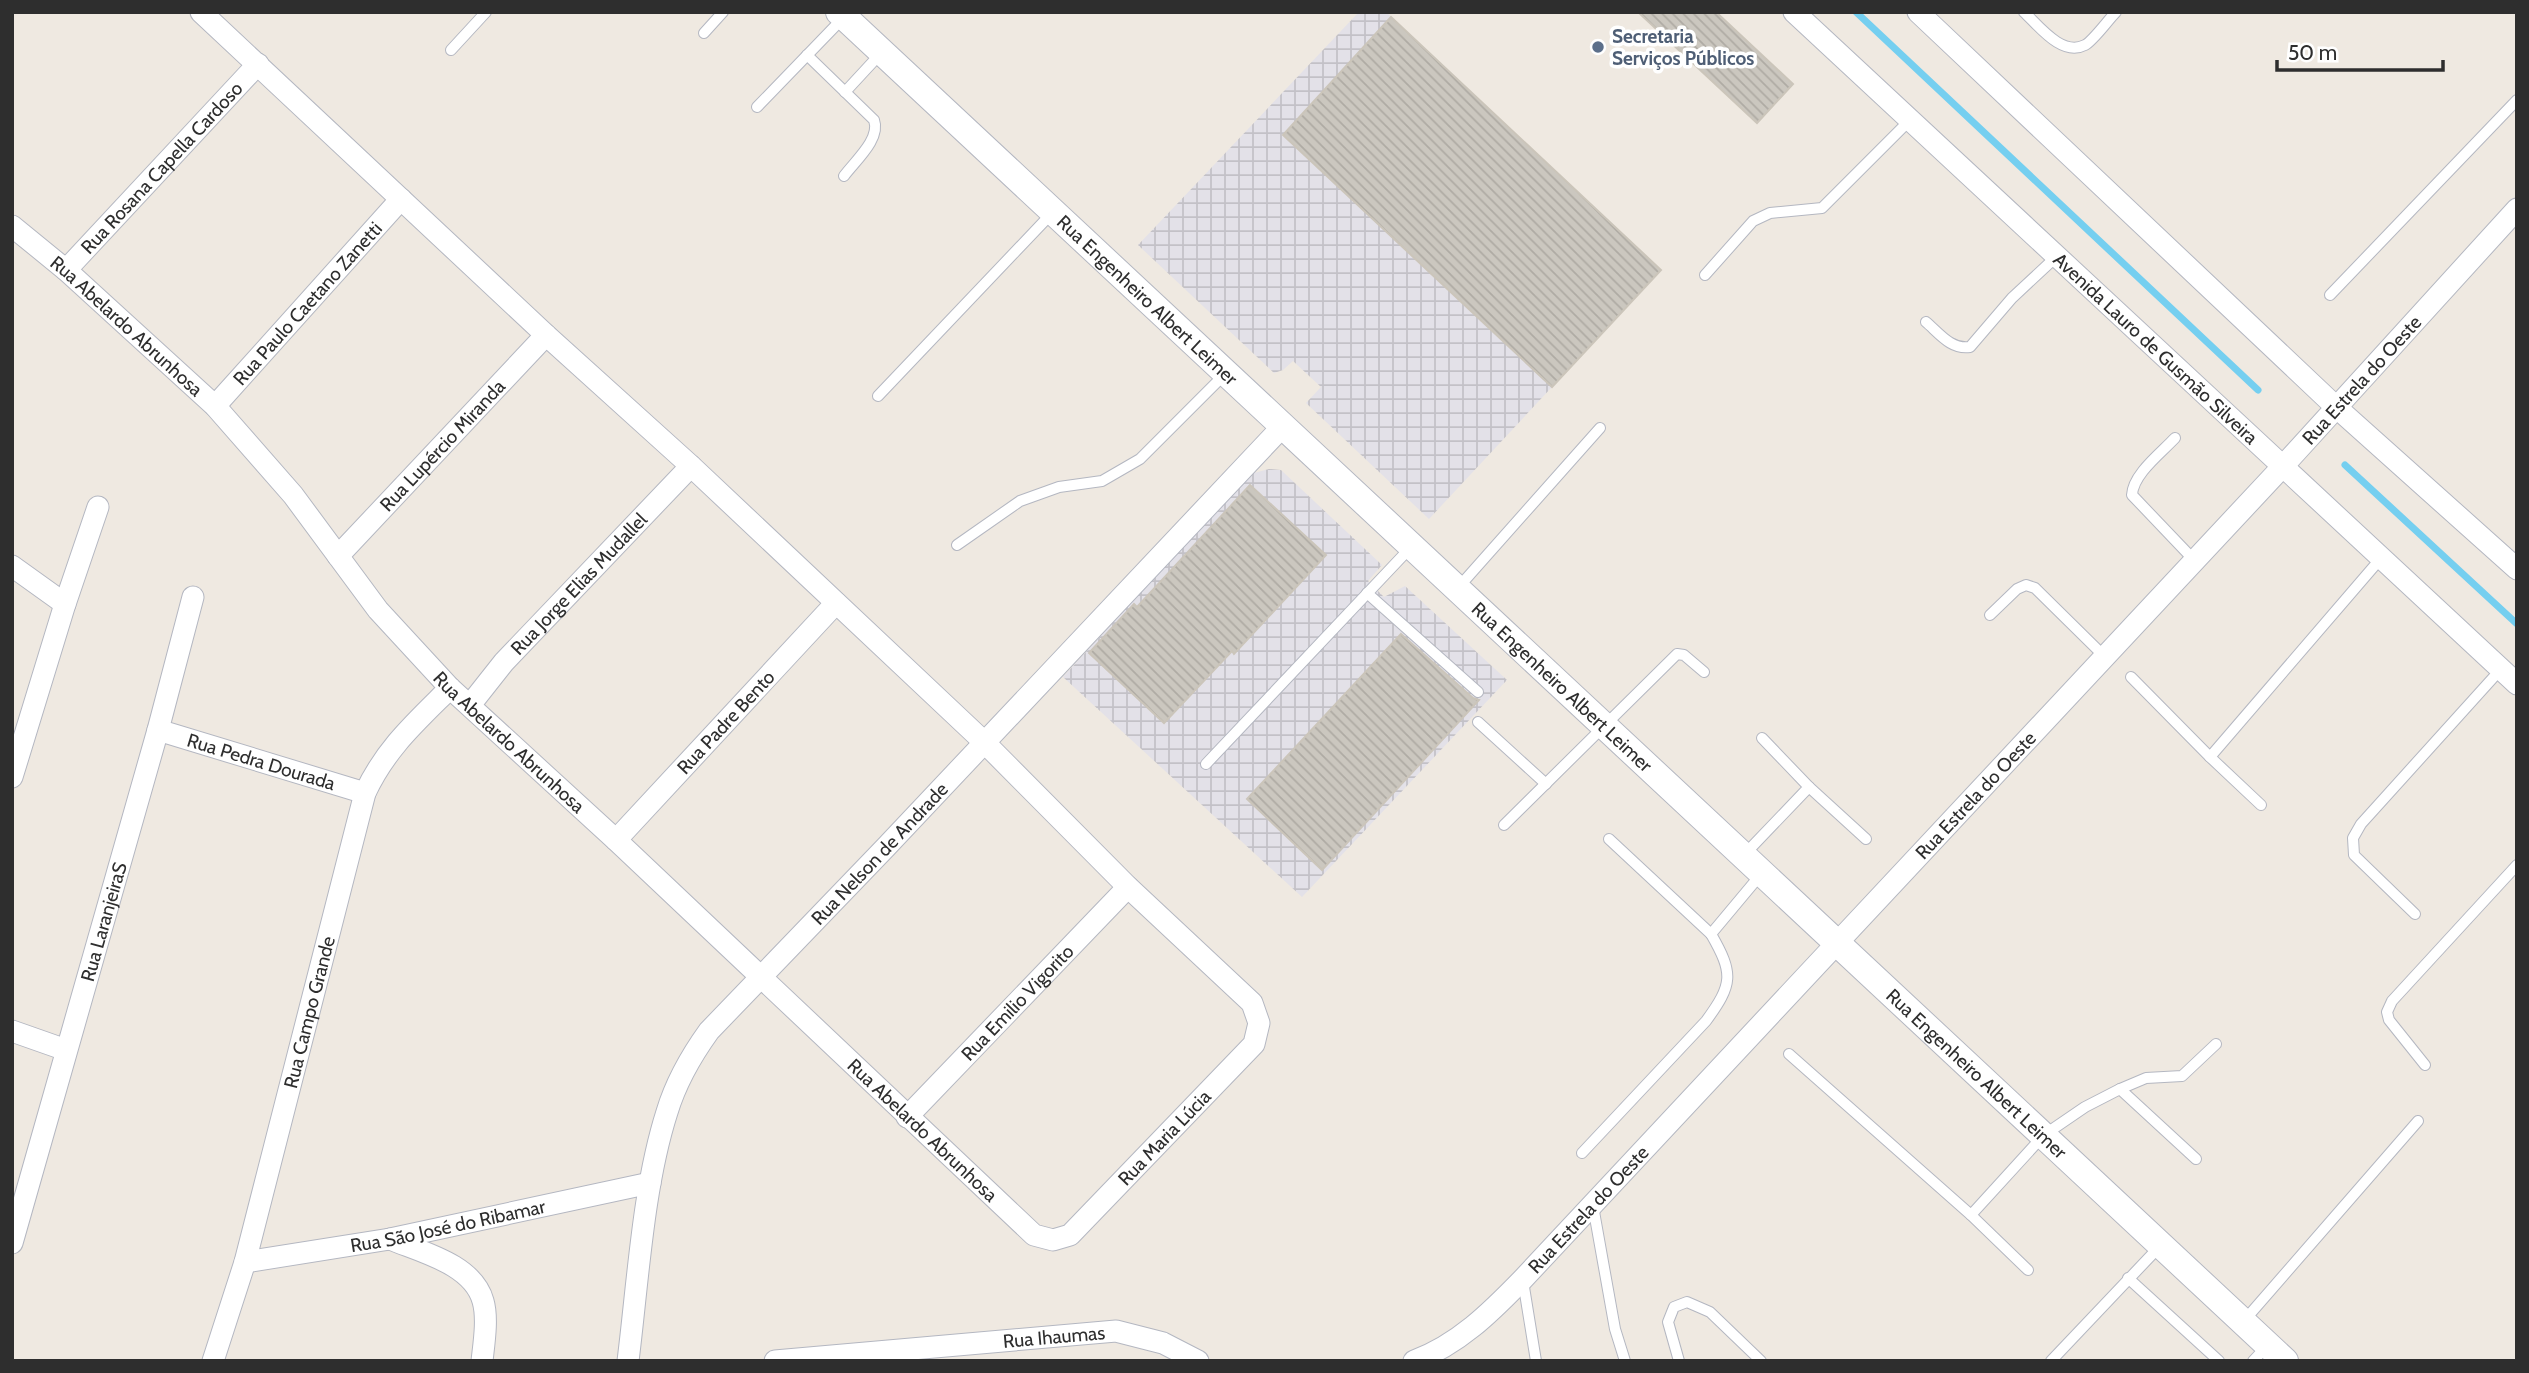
<svg xmlns="http://www.w3.org/2000/svg" width="2529" height="1373" font-family="Cabin,sans-serif">
  <style>
    .industrial { fill: url(#industrial-grid) }
    .lines { fill: none; stroke-linecap: round; stroke-linejoin: round }
    .stream { stroke: #75cff0; stroke-width: 7 }
    .building { fill: url(#building-back-hatch); stroke: #cbc5ba; stroke-width: 2 }
    .service-casing { stroke: #b4b7c1; stroke-width: 12 }
    .minor-casing { stroke: #b4b7c1; stroke-width: 23 }
    .tertiary-casing { stroke: #b4b7c1; stroke-width: 28 }
    .service { stroke: #fff; stroke-width: 10 }
    .minor { stroke: #fff; stroke-width: 21 }
    .tertiary { stroke: #fff; stroke-width: 26 }
    .service-dot { fill: #5c6f8a; stroke: #fff; stroke-width: 2.5 }
    .labels { text-anchor: middle; stroke-width: 7; stroke-linejoin: round; paint-order: stroke }
    .service-label { font-size: 19px; font-weight: bold; fill: #4e5e75; stroke: #fff; text-anchor: start }
    .street-label { font-size: 19px; fill: #2e2e2e; stroke: #fff }
  </style>
  <defs>
    <pattern id="industrial-grid" width="8" height="8" patternUnits="userSpaceOnUse" patternTransform="scale(1.75)"><rect width="8" height="8" fill="#e3e1e8"/><path d="M0 4h8M4 0v8" fill="none" stroke="#c3c1c7"/></pattern>
    <pattern id="building-back-hatch" width="6" height="6" patternUnits="userSpaceOnUse" patternTransform="scale(1.75)"><rect width="6" height="6" fill="#cbc7bf"/><path d="M-1 5l2 2M0 0l6 6M5-1l2 2" fill="none" stroke="#afaba4"/></pattern>
  </defs>
  <rect width="100%" height="100%" fill="#efe9e1"/>
  <g class="industrial">
    <path d="M1359 12H1386L1661 270 1429 519 1306 403 1321 387 1293 361 1283 370 1274 373 1138 245Z"/>
    <path d="M1269 469 1281 470 1382 565 1368 581 1384 597 1405 586 1507 680 1302 897 1063 677 1246 478 1254 473Z"/>
  </g>
  <g class="lines">
    <g class="stream">
      <path d="M1856 12 2258 390"/>
      <path d="M2345 465 2517 624"/>
    </g>
  </g>
  <g class="building">
    <path d="M1638 12H1716L1793 84 1757 123Z"/>
    <path d="M1391 17 1661 270 1552 387 1283 135Z"/>
    <path d="M1250 485 1326 555 1234 654 1232 651 1164 723 1089 653 1134 604 1137 607Z"/>
    <path d="M1401 634 1473 698 1479 700 1322 870 1247 799Z"/>
  </g>
  <g class="lines">
    <g class="service-casing">
      <g id="service">
        <path d="M2024 12C2039 26 2062 57 2085 45 2093 41 2108 20 2116 12"/>
        <path d="M704 33 723 12"/>
        <path d="M451 50 486 12"/>
        <path d="M807 55 874 120C881 139 855 161 844 176"/>
        <path d="M845 92 882 52"/>
        <path d="M757 107 844 17"/>
        <path d="M1705 275 1753 221 1770 213 1822 208 1910 120"/>
        <path d="M2330 295 2517 100"/>
        <path d="M1926 322C1939 333 1951 350 1970 347L2012 298 2057 256"/>
        <path d="M878 396 1053 212"/>
        <path d="M2175 438C2161 453 2133 474 2132 495L2194 560"/>
        <path d="M957 545 1020 501 1059 487 1102 481 1140 459 1226 373"/>
        <path d="M1457 589 1600 428"/>
        <path d="M1367 593 1478 692"/>
        <path d="M1990 615 2017 589 2026 585 2035 588 2104 656"/>
        <path d="M2131 677 2210 757 2382 557"/>
        <path d="M1478 722 1546 784"/>
        <path d="M2210 757 2261 805"/>
        <path d="M1206 764 1412 546"/>
        <path d="M1809 787 1866 839"/>
        <path d="M1504 825 1677 654 1684 655 1704 672"/>
        <path d="M1609 839 1711 934"/>
        <path d="M1743 856 1809 787 1762 738"/>
        <path d="M2415 914 2354 855 2353 838 2361 824 2501 669"/>
        <path d="M1789 1054 1971 1215 2044 1135 2085 1107 2120 1089 2146 1078 2182 1076 2216 1044"/>
        <path d="M2425 1065 2389 1020 2387 1012 2392 1001 2517 865"/>
        <path d="M2120 1089 2196 1159"/>
        <path d="M1582 1153 1706 1021C1733 984 1734 974 1711 934L1762 873"/>
        <path d="M1593 1206 1615 1329 1625 1361"/>
        <path d="M1971 1215 2028 1270"/>
        <path d="M2128 1278 2219 1361"/>
        <path d="M1523 1281 1536 1361"/>
        <path d="M2243 1322 2418 1121"/>
        <path d="M1679 1361 1668 1322 1674 1307 1687 1302 1710 1312 1761 1361"/>
        <path d="M2051 1361 2161 1245"/>
        <path d="M2253 1361 2268 1345"/>
      </g>
    </g>
    <g class="minor-casing">
      <g id="minor">
        <path id="s1" d="M1794 12 2517 684"/>
        <path d="M1918 12 2336 407 2517 569"/>
        <path id="s2" d="M12 226 66 270 215 406 293 495 378 610 450 688 616 840 1034 1235 1053 1240 1070 1235 1254 1044 1259 1023 1252 1003 1128 887 983 741 691 466 546 335 201 12"/>
        <path id="s3" d="M66 270 258 64"/>
        <path id="s4" d="M215 406 401 199"/>
        <path id="s5" d="M338 556 546 335"/>
        <path d="M12 566 65 604"/>
        <path id="s6" d="M470 705 504 662 691 466"/>
        <path id="s7" d="M158 730 365 793"/>
        <path d="M12 777 65 604 98 507"/>
        <path id="s8" d="M616 840 836 603"/>
        <path d="M12 1031 66 1050"/>
        <path id="s9" d="M907 1117 1128 887"/>
        <path d="M390 1239C421 1252 473 1264 483 1301 488 1318 484 1343 482 1361"/>
        <path id="s10" d="M12 1243 158 730 193 597"/>
        <path id="s11" d="M245 1262 390 1239 650 1183"/>
        <path id="s12" d="M213 1361 245 1262 365 793C386 748 416 722 450 688"/>
        <path id="s13" d="M628 1361C638 1281 643 1187 667 1112 676 1082 691 1056 709 1031L886 847 1283 426"/>
        <path id="s14" d="M775 1361 1116 1331 1163 1343 1198 1361"/>
        <path id="s15" d="M1414 1361C1458 1345 1491 1312 1523 1279L2284 465 2517 209"/>
      </g>
    </g>
    <g class="tertiary-casing">
      <g id="tertiary">
        <path id="s16" d="M839 12 2285 1361"/>
      </g>
    </g>
    <use href="#service" class="service"/>
    <use href="#minor" class="minor"/>
    <use href="#tertiary" class="tertiary"/>
  </g>
  <circle class="service-dot" cx="1598" cy="47" r="7"/>
  <g class="labels">
    <g class="service-label">
      <text x="1612" y="43">Secretaria<tspan x="1612" dy="22">Serviços Públicos</tspan></text>
    </g>
    <g class="street-label">
      <text dy="7" stroke="none"><textPath href="#s3" startOffset="140">Rua Rosana Capella Cardoso</textPath></text>
      <text dy="7" stroke="none"><textPath href="#s16" startOffset="422">Rua Engenheiro Albert Leimer</textPath></text>
      <text dy="7" stroke="none"><textPath href="#s4" startOffset="138">Rua Paulo Caetano Zanetti</textPath></text>
      <text dy="7" stroke="none"><textPath href="#s2" startOffset="152">Rua Abelardo Abrunhosa</textPath></text>
      <text dy="7" stroke="none"><textPath href="#s1" startOffset="494">Avenida Lauro de Gusmão Silveira</textPath></text>
      <text dy="7" stroke="none"><textPath href="#s15" startOffset="1367">Rua Estrela do Oeste</textPath></text>
      <text dy="7" stroke="none"><textPath href="#s5" startOffset="152">Rua Lupércio Miranda</textPath></text>
      <text dy="7" stroke="none"><textPath href="#s6" startOffset="163">Rua Jorge Elias Mudallel</textPath></text>
      <text dy="7" stroke="none"><textPath href="#s16" startOffset="989">Rua Engenheiro Albert Leimer</textPath></text>
      <text dy="7" stroke="none"><textPath href="#s8" startOffset="161">Rua Padre Bento</textPath></text>
      <text dy="7" stroke="none"><textPath href="#s2" startOffset="719">Rua Abelardo Abrunhosa</textPath></text>
      <text dy="7" stroke="none"><textPath href="#s7" startOffset="108">Rua Pedra Dourada</textPath></text>
      <text dy="7" stroke="none"><textPath href="#s15" startOffset="800">Rua Estrela do Oeste</textPath></text>
      <text dy="7" stroke="none"><textPath href="#s13" startOffset="590">Rua Nelson de Andrade</textPath></text>
      <text dy="7" stroke="none"><textPath href="#s10" startOffset="334">Rua LaranjeiraS</textPath></text>
      <text dy="7" stroke="none"><textPath href="#s9" startOffset="159">Rua Emilio Vigorito</textPath></text>
      <text dy="7" stroke="none"><textPath href="#s12" startOffset="362">Rua Campo Grande</textPath></text>
      <text dy="7" stroke="none"><textPath href="#s16" startOffset="1556">Rua Engenheiro Albert Leimer</textPath></text>
      <text dy="7" stroke="none"><textPath href="#s2" startOffset="1286">Rua Abelardo Abrunhosa</textPath></text>
      <text dy="7" stroke="none"><textPath href="#s2" startOffset="1612">Rua Maria Lúcia</textPath></text>
      <text dy="7" stroke="none"><textPath href="#s15" startOffset="233">Rua Estrela do Oeste</textPath></text>
      <text dy="7" stroke="none"><textPath href="#s11" startOffset="206">Rua São José do Ribamar</textPath></text>
      <text dy="7" stroke="none"><textPath href="#s14" startOffset="280">Rua Ihaumas</textPath></text>
    </g>
  </g>
  <rect width="2529" height="1373" fill="none" stroke="#2e2e2e" stroke-width="28"/>
  <path d="M2277 60v10h166v-10" fill="none" stroke="#2e2e2e" stroke-width="3.5"/>
  <text x="2288" y="60" font-size="21" fill="#2e2e2e" stroke="#ffffff" stroke-width="5" paint-order="stroke">50 m</text>
</svg>
